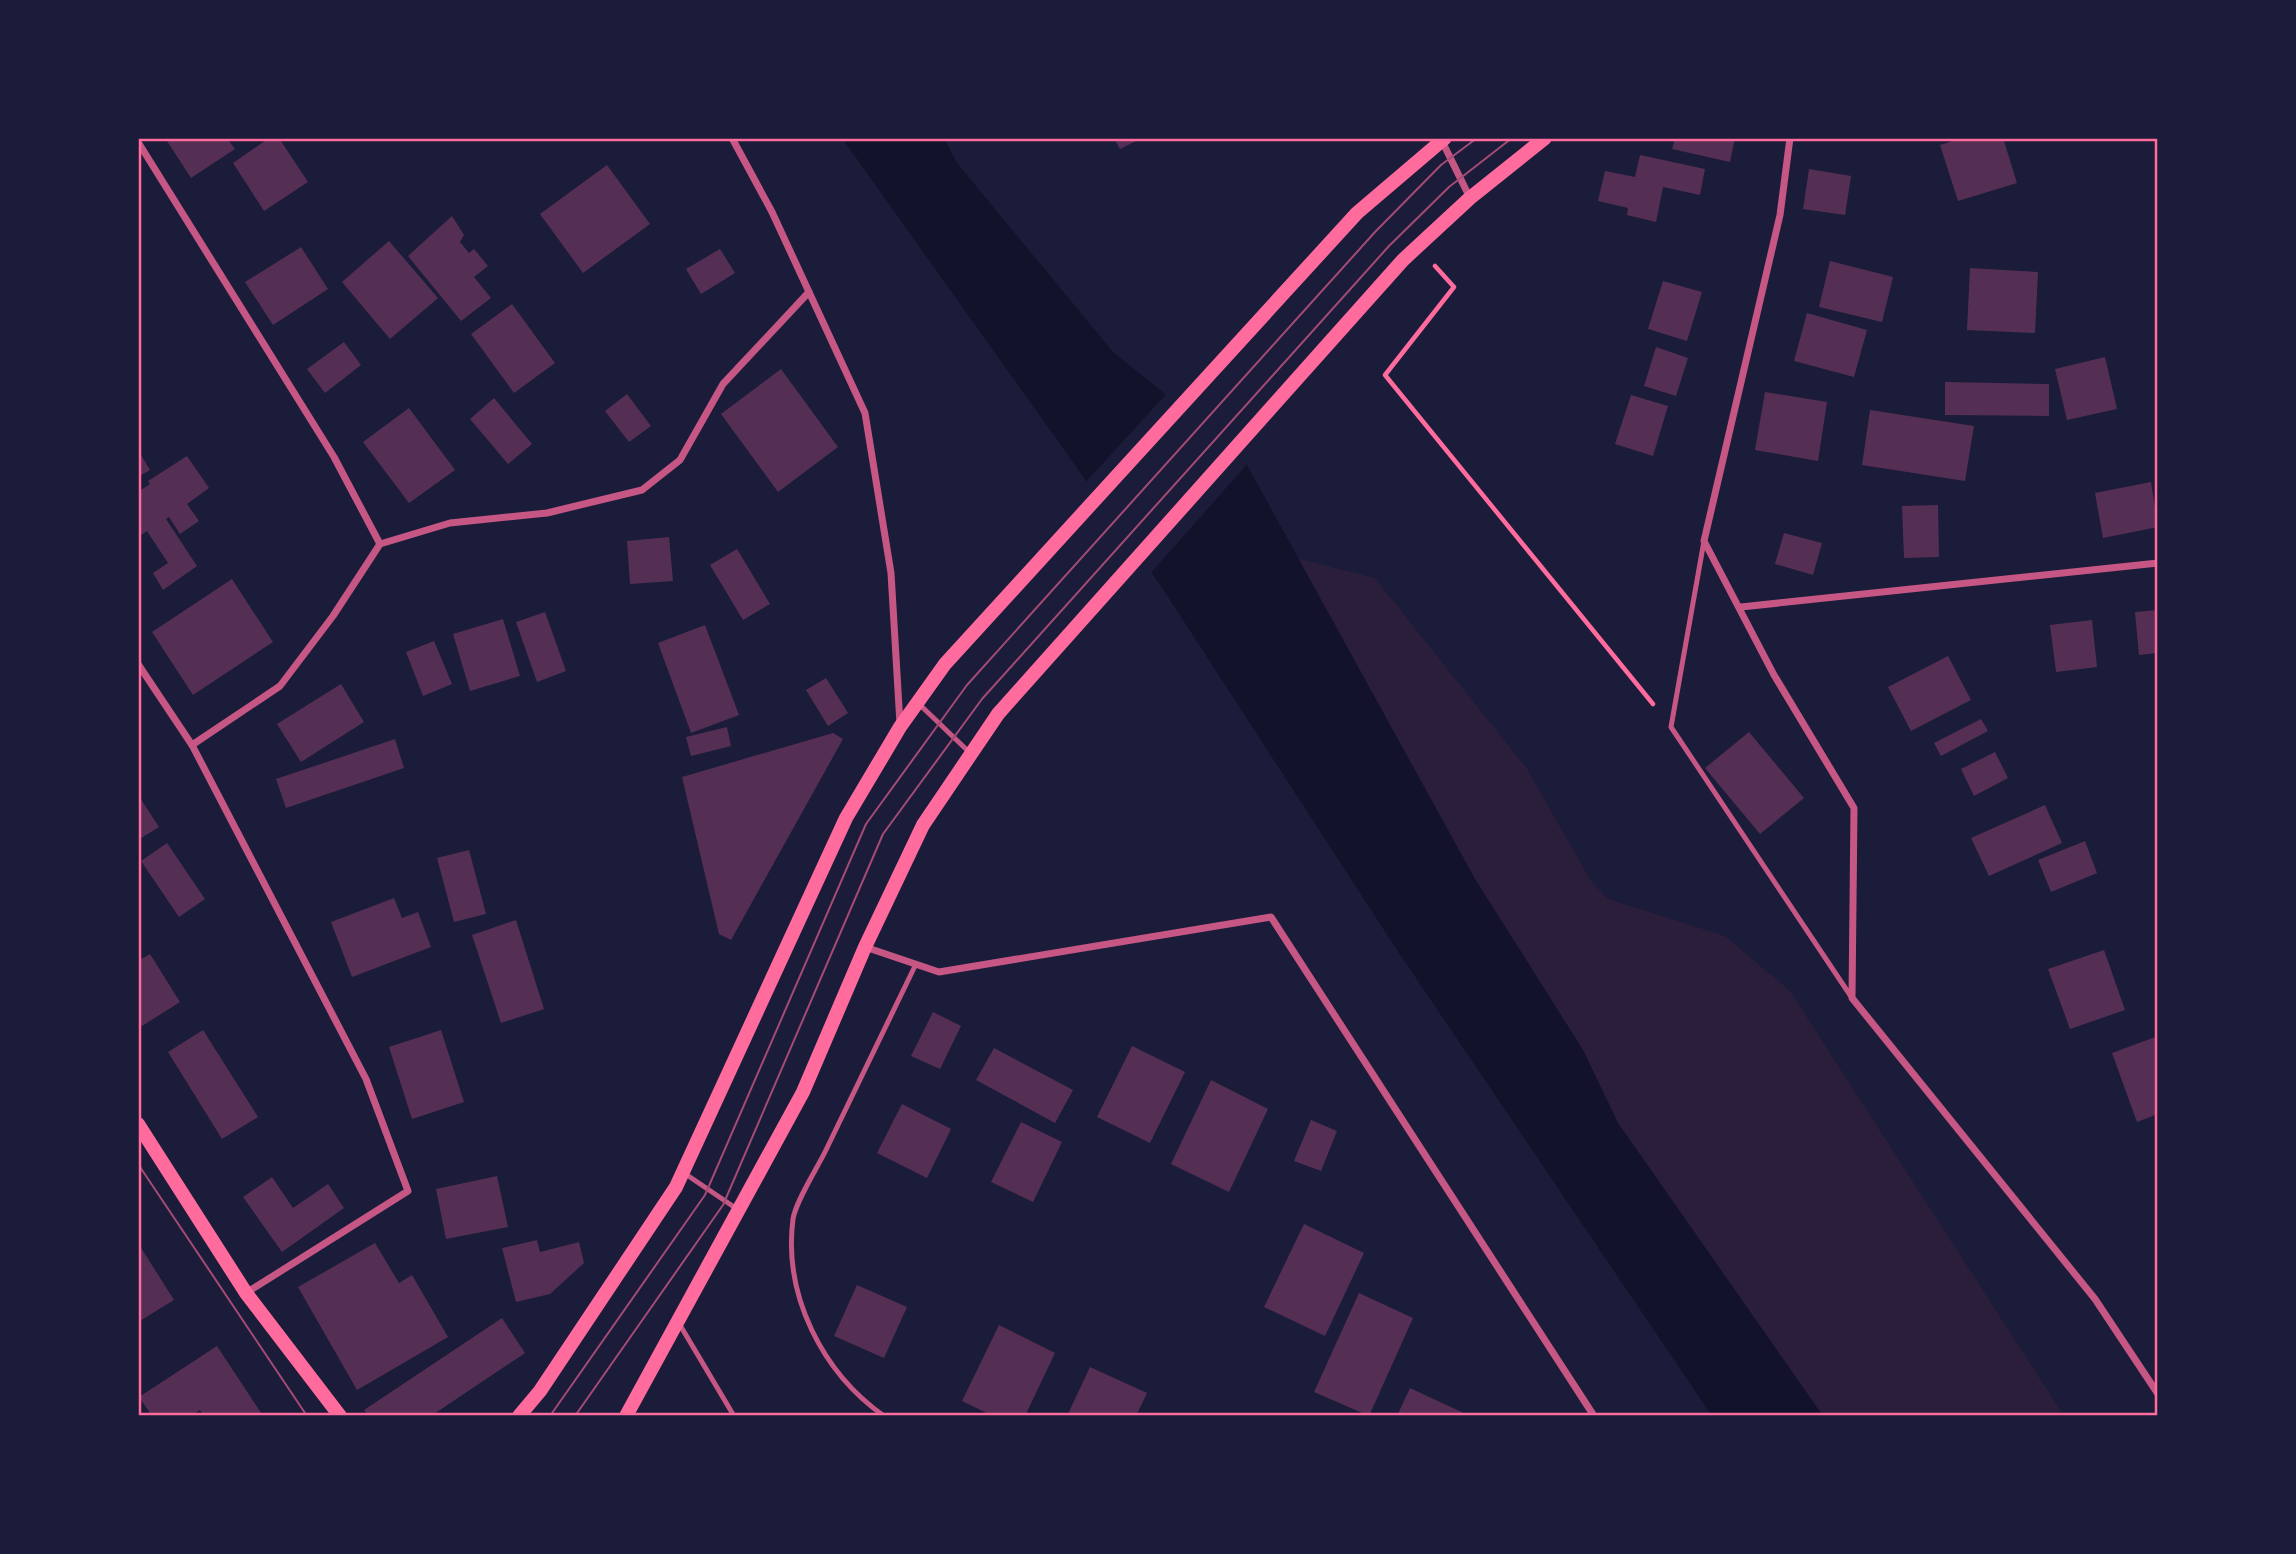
<svg xmlns="http://www.w3.org/2000/svg" width="2296" height="1554" font-family="Rubik,sans-serif">
  <style>
    .green { fill: #2a1e3b }
    .water { fill: #12122b }
    .pier { fill: #1b1b3a }
    .building { fill: #542f53 }
    .lines { fill: none; stroke-linecap: round; stroke-linejoin: round }
    .path { stroke: #ff6b9d; stroke-width: 4.5 }
    .service { stroke: #c65784; stroke-width: 5 }
    .minor { stroke: #c65784; stroke-width: 7 }
    .secondary { stroke: #ff6b9d; stroke-width: 14 }
    .tram { stroke: #a44b75; stroke-width: 2 }
    .neatline { fill: none; stroke: #ff6b9d; stroke-width: 2.5 }
  </style>
  <rect width="100%" height="100%" fill="#1b1b3a"/>
  <path class="green" d="M1296 558 1375 578 1527 769 1591 881 1608 899 1725 936 1790 991 2064 1416H1823L1618 1123 1583 1050 1475 879Z"/>
  <path class="water" d="M842 138H944L957 163 1113 352 1242 456 1475 879 1583 1050 1618 1123 1823 1416H1712L1395 947 1161 586Z"/>
  <path class="pier" d="M1168 392 1244 453 1249 462 1149 575 1084 484Z"/>
  <g class="building">
    <path d="M165 138H227L235 149 191 178Z"/>
    <path d="M269 138H279L308 182 264 211 233 163Z"/>
    <path d="M1114 138H1142L1120 149Z"/>
    <path d="M1675 138H1735L1730 162 1672 149Z"/>
    <path d="M1962 138H2003L2017 183 1958 201 1940 145Z"/>
    <path d="M1640 155 1705 169 1700 195 1663 187 1656 222 1627 215 1628 208 1598 201 1605 171 1635 177Z"/>
    <path d="M607 165 650 224 583 273 540 214Z"/>
    <path d="M1809 169 1851 176 1845 215 1803 209Z"/>
    <path d="M452 216 464 235 460 242 469 253 474 249 488 266 474 277 491 298 461 321 408 256Z"/>
    <path d="M389 241 438 298 390 339 342 282Z"/>
    <path d="M301 247 328 289 273 325 245 282Z"/>
    <path d="M720 249 735 273 701 294 686 269Z"/>
    <path d="M1830 261 1893 277 1882 322 1819 307Z"/>
    <path d="M1970 268 2038 272 2035 333 1967 330Z"/>
    <path d="M1663 281 1702 292 1687 341 1648 329Z"/>
    <path d="M512 304 555 363 514 393 471 334Z"/>
    <path d="M1807 313 1867 330 1854 377 1794 361Z"/>
    <path d="M344 342 361 365 325 393 307 369Z"/>
    <path d="M1656 347 1688 358 1676 396 1644 386Z"/>
    <path d="M2105 357 2117 409 2067 420 2055 369Z"/>
    <path d="M781 369 838 447 778 492 721 414Z"/>
    <path d="M1945 382 2049 384V416L1945 415Z"/>
    <path d="M1765 392 1827 402 1818 461 1755 450Z"/>
    <path d="M627 394 651 426 629 442 605 411Z"/>
    <path d="M1631 395 1668 406 1653 456 1615 444Z"/>
    <path d="M494 398 532 444 508 464 470 419Z"/>
    <path d="M409 408 455 470 409 503 363 442Z"/>
    <path d="M1870 410 1974 426 1965 481 1862 465Z"/>
    <path d="M138 450 150 470 138 477Z"/>
    <path d="M187 456 209 488 187 504 199 521 180 534 169 517 166 519 197 566 163 590 153 573 168 563 147 531 138 537V492L150 484 148 481Z"/>
    <path d="M2151 482 2158 527 2103 538 2095 493Z"/>
    <path d="M1938 505 1939 557 1904 558 1902 506Z"/>
    <path d="M1784 533 1822 543 1813 575 1775 564Z"/>
    <path d="M669 537 673 581 630 584 627 541Z"/>
    <path d="M737 549 770 604 743 620 710 565Z"/>
    <path d="M232 579 273 642 193 695 152 632Z"/>
    <path d="M2158 610V653L2139 655 2135 612Z"/>
    <path d="M545 612 566 671 537 682 516 622Z"/>
    <path d="M503 619 520 676 470 691 453 634Z"/>
    <path d="M2092 620 2097 667 2056 672 2050 625Z"/>
    <path d="M705 625 739 715 691 733 658 643Z"/>
    <path d="M434 641 452 684 423 696 406 652Z"/>
    <path d="M1948 656 1971 700 1911 731 1888 687Z"/>
    <path d="M826 678 848 713 828 726 806 690Z"/>
    <path d="M341 684 364 722 301 762 277 724Z"/>
    <path d="M1981 719 1988 731 1941 756 1934 743Z"/>
    <path d="M727 727 731 746 691 756 686 737Z"/>
    <path d="M1749 732 1804 798 1760 834 1705 768Z"/>
    <path d="M833 733 843 739 731 940 719 934 682 777Z"/>
    <path d="M395 739 404 768 286 808 276 779Z"/>
    <path d="M1995 752 2008 778 1974 796 1961 769Z"/>
    <path d="M138 795 159 827 138 840Z"/>
    <path d="M2045 805 2062 843 1989 876 1971 838Z"/>
    <path d="M2085 841 2097 873 2051 892 2038 860Z"/>
    <path d="M167 843 205 899 179 917 141 861Z"/>
    <path d="M469 850 486 914 454 922 437 858Z"/>
    <path d="M394 898 402 918 418 912 431 947 352 977 331 922Z"/>
    <path d="M516 920 544 1009 501 1023 472 935Z"/>
    <path d="M2104 950 2125 1010 2070 1029 2048 969Z"/>
    <path d="M150 954 180 1002 142 1026 138 1020V961Z"/>
    <path d="M933 1012 961 1026 940 1069 911 1056Z"/>
    <path d="M203 1030 258 1117 222 1139 168 1052Z"/>
    <path d="M441 1030 464 1102 412 1119 389 1047Z"/>
    <path d="M2158 1036V1114L2137 1122 2112 1053Z"/>
    <path d="M1132 1046 1185 1072 1150 1143 1097 1117Z"/>
    <path d="M994 1048 1073 1090 1055 1123 976 1080Z"/>
    <path d="M1211 1080 1268 1109 1229 1192 1171 1164Z"/>
    <path d="M902 1104 951 1129 927 1178 877 1153Z"/>
    <path d="M1311 1120 1337 1131 1321 1171 1294 1161Z"/>
    <path d="M1021 1122 1062 1142 1033 1202 991 1182Z"/>
    <path d="M497 1176 508 1227 446 1239 436 1189Z"/>
    <path d="M272 1177 293 1208 328 1184 344 1208 282 1252 243 1197Z"/>
    <path d="M1304 1224 1364 1253 1325 1336 1264 1307Z"/>
    <path d="M537 1240 540 1252 579 1242 584 1263 550 1294 516 1302 502 1248Z"/>
    <path d="M138 1243 174 1300 138 1322Z"/>
    <path d="M375 1243 399 1283 412 1275 448 1337 357 1390 298 1287Z"/>
    <path d="M857 1285 907 1307 884 1358 834 1336Z"/>
    <path d="M1359 1293 1413 1318 1369 1416 1314 1392Z"/>
    <path d="M502 1318 525 1353 431 1416H368L364 1410Z"/>
    <path d="M999 1325 1055 1353 1025 1416H993L962 1401Z"/>
    <path d="M217 1346 263 1416H204L200 1410 191 1416H152L139 1397Z"/>
    <path d="M1090 1367 1147 1393 1136 1416H1067Z"/>
    <path d="M1410 1388 1470 1416H1397Z"/>
  </g>
  <g class="lines">
    <path class="path" d="M1435 266 1454 287 1385 375 1653 704"/>
    <g class="service">
      <path d="M1704 541 1671 727 1852 998"/>
      <path d="M918 703 969 752"/>
      <path d="M684 1173 737 1209"/>
      <path d="M680 1325 734 1416"/>
      <path d="M884 1416C823 1373 783 1296 793 1219 796 1201 816 1170 825 1152 855 1090 885 1028 915 966"/>
    </g>
    <g class="minor">
      <path d="M732 138 772 212 865 413 891 573 900 724"/>
      <path d="M1790 138 1780 215 1704 541 1774 675 1854 808 1852 998 2095 1299 2158 1394"/>
      <path d="M1441 139 1470 198"/>
      <path d="M138 142 334 457 380 544"/>
      <path d="M1741 607 2158 563"/>
      <path d="M138 664 192 745 366 1079 408 1191 246 1293"/>
      <path d="M192 745 280 686 333 616 380 544 450 523 547 513 642 490 680 460 723 384 809 292"/>
      <path d="M865 947 939 972 1271 917 1594 1416"/>
    </g>
    <g class="secondary">
      <path d="M138 1124 246 1293 340 1416"/>
      <path d="M519 1416 540 1391 676 1187 846 818 900 727 945 664 1357 213 1445 138"/>
      <path d="M626 1416 803 1092 865 947 923 825 998 714 1403 260 1470 198 1545 138"/>
    </g>
    <g class="tram">
      <path d="M138 1164 307 1416"/>
      <path d="M550 1416 705 1195 866 824 967 685 1375 232 1441 165 1477 138"/>
      <path d="M575 1416 723 1205 883 834 982 699 1389 246 1449 187 1512 138"/>
    </g>
  </g>
  <rect width="2296" height="1554" fill="none" stroke="#1b1b3a" stroke-width="280"/>
  <rect x="140" y="140" width="2016" height="1274" class="neatline"/>
</svg>
